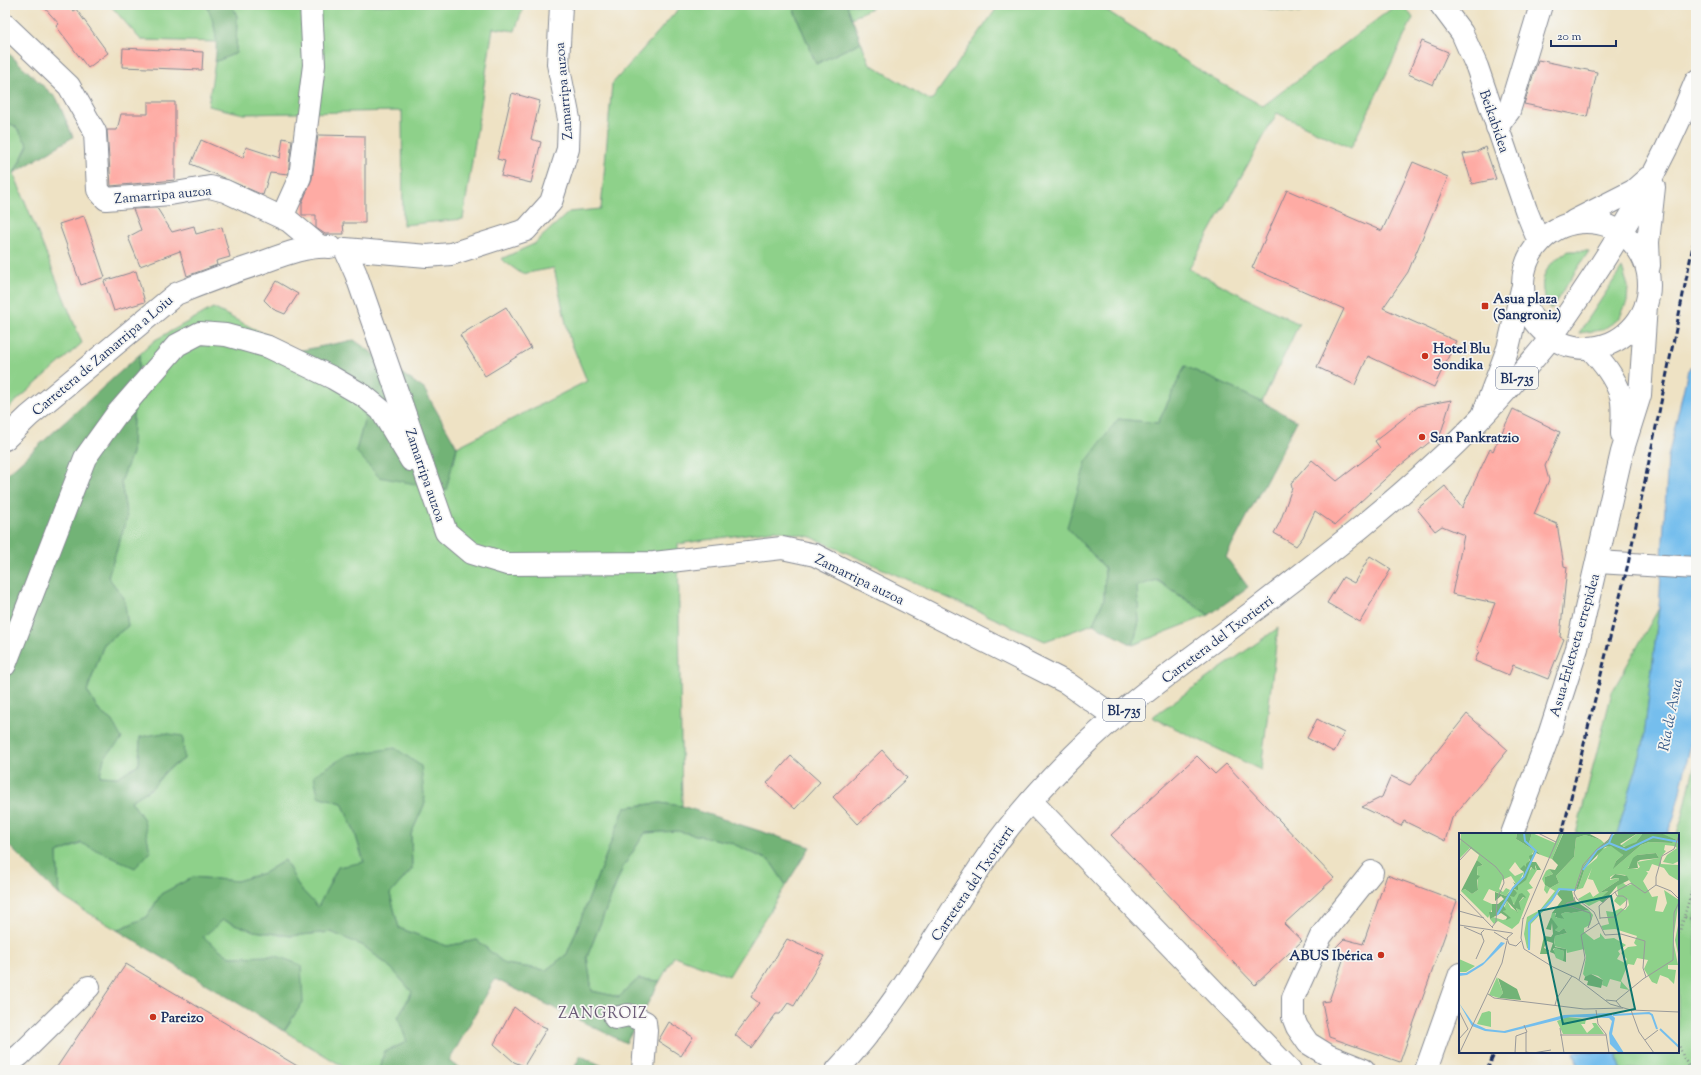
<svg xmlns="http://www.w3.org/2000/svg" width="1701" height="1075" font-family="'Sorts Mill Goudy',serif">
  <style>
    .green { fill: #8ed18a; stroke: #548074 }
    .forest { fill: #72b376; stroke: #46716a }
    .water { fill: #74beed; stroke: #4876a6 }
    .building { fill: #feaba4 }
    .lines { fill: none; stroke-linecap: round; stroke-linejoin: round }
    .minor-casing { stroke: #848891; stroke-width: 24 }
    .major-casing { stroke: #848891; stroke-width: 24 }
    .path { stroke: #848891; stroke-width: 2.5; stroke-dasharray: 1 3; stroke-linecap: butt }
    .minor { stroke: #fff; stroke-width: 22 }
    .major { stroke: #fff; stroke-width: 22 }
    .rail { stroke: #1b2f5e; stroke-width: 3; stroke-dasharray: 6 3; stroke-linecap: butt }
    .poi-dot { fill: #c8321e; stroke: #f6f6f2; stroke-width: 1.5 }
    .labels { text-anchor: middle; stroke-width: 3.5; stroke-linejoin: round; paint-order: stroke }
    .shield { fill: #f6f6f2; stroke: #5d6b8a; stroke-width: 1 }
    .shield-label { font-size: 13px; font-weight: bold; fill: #1b2f5e }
    .street-label { font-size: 14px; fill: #1b2f5e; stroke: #f6f6f2 }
    .poi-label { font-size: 14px; font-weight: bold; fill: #1b2f5e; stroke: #f6f6f2; text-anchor: start }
    .water-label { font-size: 15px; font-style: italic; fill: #365a89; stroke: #f6f6f2 }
    .neighbourhood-label { font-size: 15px; letter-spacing: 1px; fill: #6a5a76; stroke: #f6f6f2 }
    .inset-river { fill: none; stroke: #74beed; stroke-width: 2 }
    .inset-road { fill: none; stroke: #9a9a9b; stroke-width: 1 }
    .view { fill: #0f766e; fill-opacity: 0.15; stroke: #0f766e; stroke-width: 2 }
    .inset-edge { fill: none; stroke: #1b2f5e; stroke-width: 2 }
  </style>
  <rect width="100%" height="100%" fill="#f6f6f2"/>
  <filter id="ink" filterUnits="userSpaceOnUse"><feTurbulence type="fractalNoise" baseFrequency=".025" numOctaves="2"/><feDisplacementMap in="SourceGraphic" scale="8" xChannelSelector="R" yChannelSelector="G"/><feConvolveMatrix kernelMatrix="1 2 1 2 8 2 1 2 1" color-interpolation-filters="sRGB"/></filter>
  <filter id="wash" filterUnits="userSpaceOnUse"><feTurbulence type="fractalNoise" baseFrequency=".012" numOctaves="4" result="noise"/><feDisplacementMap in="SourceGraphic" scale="16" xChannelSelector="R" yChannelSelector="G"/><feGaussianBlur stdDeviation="0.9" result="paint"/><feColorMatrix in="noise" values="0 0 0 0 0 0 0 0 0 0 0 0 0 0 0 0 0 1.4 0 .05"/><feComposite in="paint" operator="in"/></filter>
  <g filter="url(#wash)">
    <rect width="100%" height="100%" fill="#eee2c4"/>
    <g class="green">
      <path d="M110 5H206L211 15 218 42 141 40Z"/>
      <path d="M232 5H524L515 31 493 28 463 219 403 225 402 111 244 114 208 106 215 62 236 53 237 16Z"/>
      <path d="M682 5H792L816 64 861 42 870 64 931 101 999 5H1098L1215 80 1263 106 1396 5H1404L1413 18 1351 148 1277 113 1189 269 1299 324 1262 402 1185 366 1158 423 1118 419 1067 527 1105 568 1104 599 1093 624 1045 641 811 537 774 530 678 544 682 806 660 803 625 807 567 954 546 970 505 964 477 940 447 946 399 928 390 894 412 869 411 834 425 803 318 796 342 803 355 833 364 863 338 867 318 908 299 887 285 860 264 873 237 881 193 877 161 894 147 917 117 930 59 895 57 853 144 820 131 801 152 788 167 770 184 759 140 737 139 764 118 777 100 776 112 721 100 712 87 691 104 644 128 626 124 598 108 577 127 518 121 482 132 453 133 415 140 354 155 340 213 308 298 351 349 383 365 418 356 451 454 463 457 447 587 381 569 337 554 268 522 274 501 259 534 244 569 212 601 209 612 84Z"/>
      <path d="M847 5H877L852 18Z"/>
      <path d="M1261 5H1315L1299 13 1263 8Z"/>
      <path d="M5 122 15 126 28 145 14 174 82 343 5 411Z"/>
      <path d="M1569 251H1589L1551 309C1549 305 1545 300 1544 295 1538 275 1552 259 1569 251Z"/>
      <path d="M1622 268 1628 286 1627 302 1619 319 1602 330 1579 333Z"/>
      <path d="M1156 580 1209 615 1133 645 1139 622 1136 586Z"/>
      <path d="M1659 608 1643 746 1617 834H1576L1612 692Z"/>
      <path d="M1278 628 1261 770 1152 717Z"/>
      <path d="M1696 758V1070H1621L1617 1052H1678L1677 834 1683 815Z"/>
      <path d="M677 831 729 842 770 861 786 885 729 976 674 956 660 981 638 979 619 997 592 991 587 957 623 867 645 833Z"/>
      <path d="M223 920 254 931 291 936 331 932 364 946 392 969 412 992 398 1017 407 1042 384 1052 380 1070H349L284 1031 303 1002 277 956 230 957 202 937Z"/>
    </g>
    <g class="forest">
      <path d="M206 5H232L237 16 236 53 215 62C218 41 216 24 206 5Z"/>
      <path d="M792 5H847L861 42 816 64Z"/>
      <path d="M5 50 57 99 73 137 14 173 28 145 15 126 5 122Z"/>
      <path d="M354 340 424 389 457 447 446 490 379 477 356 451 365 418 349 383 298 351Z"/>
      <path d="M140 354 133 415 132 453 121 482 127 518 108 577 124 598 128 626 104 644 87 691 100 712 112 721 122 739 104 758 100 776 118 777 139 764 140 737 163 733 183 736 184 759 167 770 152 788 131 801 144 820 150 852 135 868 81 843 57 853 59 895 5 842V476Z"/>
      <path d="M1185 366 1262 402 1297 421 1226 557 1248 587 1209 615 1157 580 1137 586 1139 622 1133 645 1093 624 1104 599 1105 568 1067 527 1086 462 1118 419 1158 423Z"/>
      <path d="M395 748 421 766 425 803 411 834 412 869 390 894 399 928 447 946 477 940 505 964 546 970 567 954 625 807 660 803 682 806 810 847 786 885 770 861 729 842 677 831 645 833 623 867 587 957 592 991 619 997 638 979 660 981 626 1043 495 979 449 1061 463 1070H380L384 1052 407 1042 398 1017 412 992 392 969 364 946 331 932 291 936 254 931 223 920 203 937 230 957 277 956 301 965 303 1002 284 1031 117 930 147 917 161 894 193 877 237 881 264 873 285 860 299 887 318 907 338 867 364 862 355 833 342 803 318 796 314 775 348 755Z"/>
      <path d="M581 1055V1056L611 1070H573Z"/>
    </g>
    <g class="water">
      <path d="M1696 362V720L1675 814 1667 834H1617L1643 746 1659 608 1668 457 1688 370Z"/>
      <path d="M1574 1052H1617L1621 1070H1579Z"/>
    </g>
    <g id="blocks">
      <g class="building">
        <path d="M42 5H69L73 11 76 9 108 53 88 68 56 26 59 24Z"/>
        <path d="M1422 41 1448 52 1433 85 1408 74Z"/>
        <path d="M123 48 203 52 202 70 122 67Z"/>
        <path d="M1538 60 1597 72 1587 117 1524 104Z"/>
        <path d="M512 93 540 101 531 139 541 142 531 183 501 176 505 161 497 159Z"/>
        <path d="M148 102H175V180L111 186 107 130H117L121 114H148Z"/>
        <path d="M318 135 365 136V223H343L344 234H325L316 228V215H302V203L312 179Z"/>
        <path d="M283 138 292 140 288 174 270 172 263 195 191 164 201 140 243 158 246 147 280 158Z"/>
        <path d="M1485 147 1496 179 1472 184 1463 154 1476 152Z"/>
        <path d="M1413 162 1448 177 1408 272 1383 308 1456 341 1434 387 1368 356 1355 385 1317 367 1344 309 1252 268 1287 190 1382 231Z"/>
        <path d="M157 208 172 232 194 226 196 234 222 227 230 257 216 261 217 265 187 276 180 251 140 266 128 237 141 230 133 209Z"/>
        <path d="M84 216 105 277 81 285 59 224Z"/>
        <path d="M136 271 145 302 114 311 104 281Z"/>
        <path d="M276 281 298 294 285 314 273 309 264 300Z"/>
        <path d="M506 307 531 348 485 376 460 335Z"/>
        <path d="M1451 400 1441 433 1396 469 1335 525 1315 511 1303 537 1296 546 1274 533 1280 522 1292 488 1291 484 1312 460 1337 481 1380 448 1375 441 1419 406Z"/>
        <path d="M1513 409 1560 432 1545 466 1549 480 1534 514 1557 524 1564 566 1567 567 1560 637 1564 639 1548 679 1513 665 1509 675 1475 661 1479 651 1477 650 1495 603 1452 594 1464 535 1442 526 1435 531 1417 509 1445 486 1462 508 1490 449 1493 451Z"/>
        <path d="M1370 556 1391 569 1360 622 1327 603 1343 577 1354 583Z"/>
        <path d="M1467 714 1508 750 1452 818 1445 841 1404 821 1401 826 1362 807 1382 797 1391 776 1410 785Z"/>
        <path d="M1317 719 1344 733 1334 752 1307 738Z"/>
        <path d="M882 750 907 778 858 824 833 797Z"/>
        <path d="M791 756 820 782 795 809 767 783Z"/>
        <path d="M1197 756 1215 774 1226 764 1334 878 1284 924 1302 941 1255 985 1111 835Z"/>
        <path d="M1387 875 1457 901 1400 1062 1329 1037 1322 1002 1329 1001 1343 960 1334 949 1344 939 1363 944Z"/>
        <path d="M787 939 824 956 794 1006 788 1003 780 1014H776L751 1048 735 1035 759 1003 751 997Z"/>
        <path d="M126 964 304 1070H55Z"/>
        <path d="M514 1007 535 1023 547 1028 524 1066 514 1062 494 1044Z"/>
        <path d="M669 1022 693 1037 681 1056 658 1041Z"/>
      </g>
    </g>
  </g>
  <g filter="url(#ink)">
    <use href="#blocks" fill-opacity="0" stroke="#848891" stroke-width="1"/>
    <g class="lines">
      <g class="minor-casing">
        <g id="minor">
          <path d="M561 5 558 64 569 119 568 149 551 202 526 230 451 254 427 256 345 249 356 274 446 532 471 553 507 564 654 563 782 548 815 555 1067 683 1115 717"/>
          <path d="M1441 5 1462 33 1477 67 1526 210 1539 242"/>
          <path d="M5 25 69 86 95 132 98 190 106 199 170 194 210 187 225 191 289 221 319 246"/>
          <path d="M1497 127 1509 111 1541 5"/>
          <path d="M282 217 300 177 314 65 311 5"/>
          <path d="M1574 221 1633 191 1649 177"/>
          <circle cx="1586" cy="285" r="63"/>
          <path d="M1649 266 1648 242 1654 187"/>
          <path d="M1551 338C1611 254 1658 177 1696 81"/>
          <path d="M1590 348C1603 363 1615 377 1621 396 1624 407 1622 422 1622 434"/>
          <path d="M1483 415 1508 348 1522 289"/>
          <path d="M5 439 29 416 176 294C203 283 230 273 258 264 280 256 306 245 330 247"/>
          <path d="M1598 562 1696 568"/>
          <path d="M5 665 85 458 116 415 177 345 200 333 226 335 269 347 333 378 364 396 381 410 411 460"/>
          <path d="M1031 801 1290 1070"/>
          <path d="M1512 834 1549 735 1577 648 1622 452 1640 395 1646 305"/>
          <path d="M615 1018 629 1015 645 1022 646 1031 643 1070"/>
          <path d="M5 1066 20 1055 89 987"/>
          <path d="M1364 1070 1329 1056 1308 1043 1297 1027 1293 1017V998L1321 936 1372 872"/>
          <path d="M1426 1070 1460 974"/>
        </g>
      </g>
      <g class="major-casing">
        <path id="major" d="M837 1070C898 1006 939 927 989 854 1013 819 1043 786 1073 756 1130 699 1199 653 1263 604 1321 559 1381 514 1435 463 1477 425 1515 382 1551 338"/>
      </g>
      <g class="path">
        <path d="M1696 876 1684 917 1696 920"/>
        <path d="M1678 937 1684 917"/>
        <path d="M1678 1043 1684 1059 1692 1070"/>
      </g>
      <use href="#minor" class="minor"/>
      <use href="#major" class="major"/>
      <g class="rail">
        <path d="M1562 834 1628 564 1696 231"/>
        <path d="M1487 1070 1495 1052"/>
      </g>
    </g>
  </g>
  <g class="poi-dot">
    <rect x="1481" y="302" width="8" height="8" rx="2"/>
    <circle cx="1425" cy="356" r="4"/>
    <circle cx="1422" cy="437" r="4"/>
    <circle cx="1381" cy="955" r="4"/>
    <circle cx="153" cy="1017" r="4"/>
  </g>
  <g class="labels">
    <g class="shield">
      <rect x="1496" y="367" width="42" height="22" rx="3"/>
      <rect x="1103" y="699" width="42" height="22" rx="3"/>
    </g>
    <g class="shield-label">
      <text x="1517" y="383">BI-735</text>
      <text x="1124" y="715">BI-735</text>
    </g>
    <g class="street-label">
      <text transform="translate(563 91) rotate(-95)" y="5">Zamarripa auzoa</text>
      <text transform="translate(1495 121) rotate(71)" y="5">Beikabidea</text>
      <text transform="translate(163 194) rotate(-5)" y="5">Zamarripa auzoa</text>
      <text transform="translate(102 355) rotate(-40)" y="5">Carretera de Zamarripa a Loiu</text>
      <text transform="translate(426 475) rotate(71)" y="5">Zamarripa auzoa</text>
      <text transform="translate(860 579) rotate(26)" y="5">Zamarripa auzoa</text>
      <text transform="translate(1217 639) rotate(-37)" y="5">Carretera del Txorierri</text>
      <text transform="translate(1574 645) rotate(-74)" y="5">Asua-Erletxeta errepidea</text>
      <text transform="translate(972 883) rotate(-56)" y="5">Carretera del Txorierri</text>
    </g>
    <g class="poi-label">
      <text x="1493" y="303">Asua plaza<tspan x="1493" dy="16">(Sangroniz)</tspan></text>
      <text x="1433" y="353">Hotel Blu<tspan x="1433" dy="16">Sondika</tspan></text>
      <text x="1430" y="442">San Pankratzio</text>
      <text x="1373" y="960" text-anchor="end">ABUS Ibérica</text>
      <text x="161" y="1022">Pareizo</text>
    </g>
    <g class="water-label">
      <text transform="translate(1670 715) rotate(-79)" y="5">Ría de Asua</text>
    </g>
    <g class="neighbourhood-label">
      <text x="603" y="1018">ZANGROIZ</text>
    </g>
  </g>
  <g transform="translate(1459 833)">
    <rect width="220" height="220" fill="#eee2c4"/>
    <path d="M2 0H58L57 6 75 17 67 34 61 36 56 29 50 37 56 43 65 39 61 47 57 51 52 43 43 47 40 56 44 59 47 55 51 57 47 63 30 56 24 67 35 72 29 85 2 58 6 56 13 61 19 57 18 34 24 32 18 27 20 22 11 15 0 26ZM73 0 96 10 100 0H104L93 26 82 22 70 10ZM179 0H184L177 9 168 14 161 13ZM200 0H220V28L214 31 204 29 208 22 218 15 215 13 206 12 205 17 207 18 202 24V31L220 32V48L210 42 205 35 193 31 190 38H187L189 40 184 48 193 64 199 63 196 78 204 79 208 70 205 57 220 67 214 107 219 132H209V136L217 137 215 151 209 145 201 142 198 151 193 149 185 136 189 127 178 125 175 132 169 131 162 148 170 157 161 155 162 149 151 146 148 154 143 152 144 147 139 143 132 141 127 145 124 141 127 124 125 116 108 120 107 116 95 113 96 103 108 100 105 95 100 99 96 97 98 94 92 84 93 80 96 79 97 85 100 83 104 86 102 81 107 79 112 80 130 77 134 82 131 92 125 95V99L135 107 141 104V100L146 106 155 105 167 112 159 118 161 121 158 126 166 130 168 126 162 120 169 114 178 113 175 110 178 103 156 96 144 97 142 93 150 91 147 78 154 79 162 75 166 77 170 72 169 66 161 73 155 68 159 62 158 53 163 49 168 53 173 51 166 42 156 41 151 44V47L160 45V47L140 60 149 58 142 67 130 73 119 66 131 59 134 64 140 60 134 47 129 46 133 35 124 55 113 58 100 57 92 70 72 91 71 117 68 115 65 101 68 84 81 77 96 58 91 55 88 61 85 57 86 52 83 46 87 38 90 36 94 41 86 44V52L91 55 100 50 97 43 115 24 117 5 126 2 142 7 146 11 138 16 124 34 117 54 119 56 126 35 138 25 140 18 152 12 162 20 164 22 157 28 155 35 182 12 190 9 213 10 218 7ZM197 20 200 25 178 29 181 34 178 36 169 35 178 22ZM75 32 78 37 70 50 74 55 68 57 71 61 60 90 53 96 39 88 35 91 31 86 34 84 44 87 51 85 44 78 48 68 52 75 59 79 57 75H60V69L66 63 60 64 56 72 50 65ZM220 88 219 107 220 125 216 107ZM96 115 105 118 104 128 97 125 94 118ZM0 126 16 133 7 139H0ZM38 144 44 160 40 165 30 162ZM30 178 32 179V194L18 191 23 180ZM108 184 127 186 126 191H122L128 200 135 194 133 190H137L145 201H104L98 188Z" fill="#8ed18a" fill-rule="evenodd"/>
    <path d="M58 0H73L70 10 82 22 77 20 72 29H77L82 37H78L76 32V37L72 34 67 47 59 53V57L55 56 58 60 55 64 51 63 55 72 60 61 63 60 66 63 67 65 64 64 60 69 62 77 57 75 59 80 48 68 45 73 47 77 44 78 52 85 47 87 48 84 42 80 31 86 30 79H33V71H39L45 66 42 63 36 68V59L47 63 56 52 54 49 57 51 64 44 65 39 61 36 65 32 67 34V31L71 27 70 23 74 21 75 17 57 6ZM129 0 142 7 126 2 117 5 115 24 97 43 100 50 91 55 86 52V44L94 41 90 36 96 37 99 32 93 26 104 1ZM157 0H179L161 11 165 14 177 9 184 0 204 1 218 7 213 10 190 9 182 12 154 36 157 28 164 22 152 13 146 14 126 35 119 56 117 55 124 34 138 16ZM197 20 200 25 181 27 178 29 179 35 169 36 174 25 178 22ZM18 27 24 32 18 34V42L21 43 18 47 19 57 13 61 6 56 2 58ZM156 41 168 43 170 47 158 53 144 70 140 67 149 58 140 60 160 47V45L151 46ZM102 56 113 58 115 67 130 77 112 80 107 79 102 81 105 86 96 84 97 80H93L103 67 98 61ZM92 84 99 94 96 97 100 99 105 95 108 100 96 103 95 110 96 114 107 116V129L104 128 105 118 96 115 94 116 96 121 91 119 94 110 88 108 85 115 90 117 89 121H81L85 103 92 104 94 101 93 90 92 97 87 96ZM132 141 144 147 142 155 128 152 129 148 125 147 126 144ZM39 145 58 156 62 167 40 165 44 160Z" fill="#72b376"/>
    <path d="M42 109 46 110 24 132 8 142 0 143V140H7L25 129ZM0 170 14 190 27 196 45 198 105 182 151 180 156 185 153 201 165 220H160L151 211 150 200 153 188 150 185 111 184 46 200 26 198 13 193Z" fill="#74beed"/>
    <path class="inset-river" d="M150 10 167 17 194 4 220 9M124 37 138 17 150 10 154 0M38 82 54 55 65 44 77 18 66 8 65 0M70 117V90L93 67 100 56 117 57M154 182 190 180 193 182 198 196M201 196 220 214"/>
    <path class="inset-road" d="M79 0 97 9M0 5 37 34 44 43 45 50 38 66 37 89 33 94M0 28 13 14M197 52V44L203 23 215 16 220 2M0 60 34 95M115 64 116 68 108 70 107 72 131 80 132 86 129 95M0 78 25 85M64 85 62 105 65 116 94 134 117 145 151 171M141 85 156 84 167 74 168 66 164 63H158L156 59 172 50 186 60 197 52 212 58 220 66M64 86 101 0M141 86 140 73 156 59M140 90 135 79 118 66 115 60 124 32 138 16 149 8 153 0M0 92 53 100M5 94 23 102M35 99 48 107M54 100 48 105 50 111 57 113 62 108M17 126 25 108 22 100 25 97M120 147 126 125 122 102 140 90 146 102 162 101 186 108 184 135 187 144M29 161 35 165 125 176 164 175M147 167 157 168 162 174M157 168 184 146 214 127 215 80 220 69M151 171 172 177 220 179M96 172 98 165 113 143M137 177 139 191 147 201 150 220M172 177 180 199 195 220M0 178 9 196 0 206M101 195 105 220M67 199V219L73 220M101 202H147M186 207 199 197M1 219 43 130 48 108M56 220 57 203 68 199 65 192M74 220 92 217"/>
    <path class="view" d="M152 63 176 176 104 191 80 78Z"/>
    <rect width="220" height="220" class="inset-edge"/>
  </g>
  <rect width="1701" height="1075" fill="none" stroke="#f6f6f2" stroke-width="20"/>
  <path d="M1551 40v6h65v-6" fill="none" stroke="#1b2f5e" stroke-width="2"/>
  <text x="1557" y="40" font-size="12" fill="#1b2f5e" stroke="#f6f6f2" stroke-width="3" paint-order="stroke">20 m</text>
</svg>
